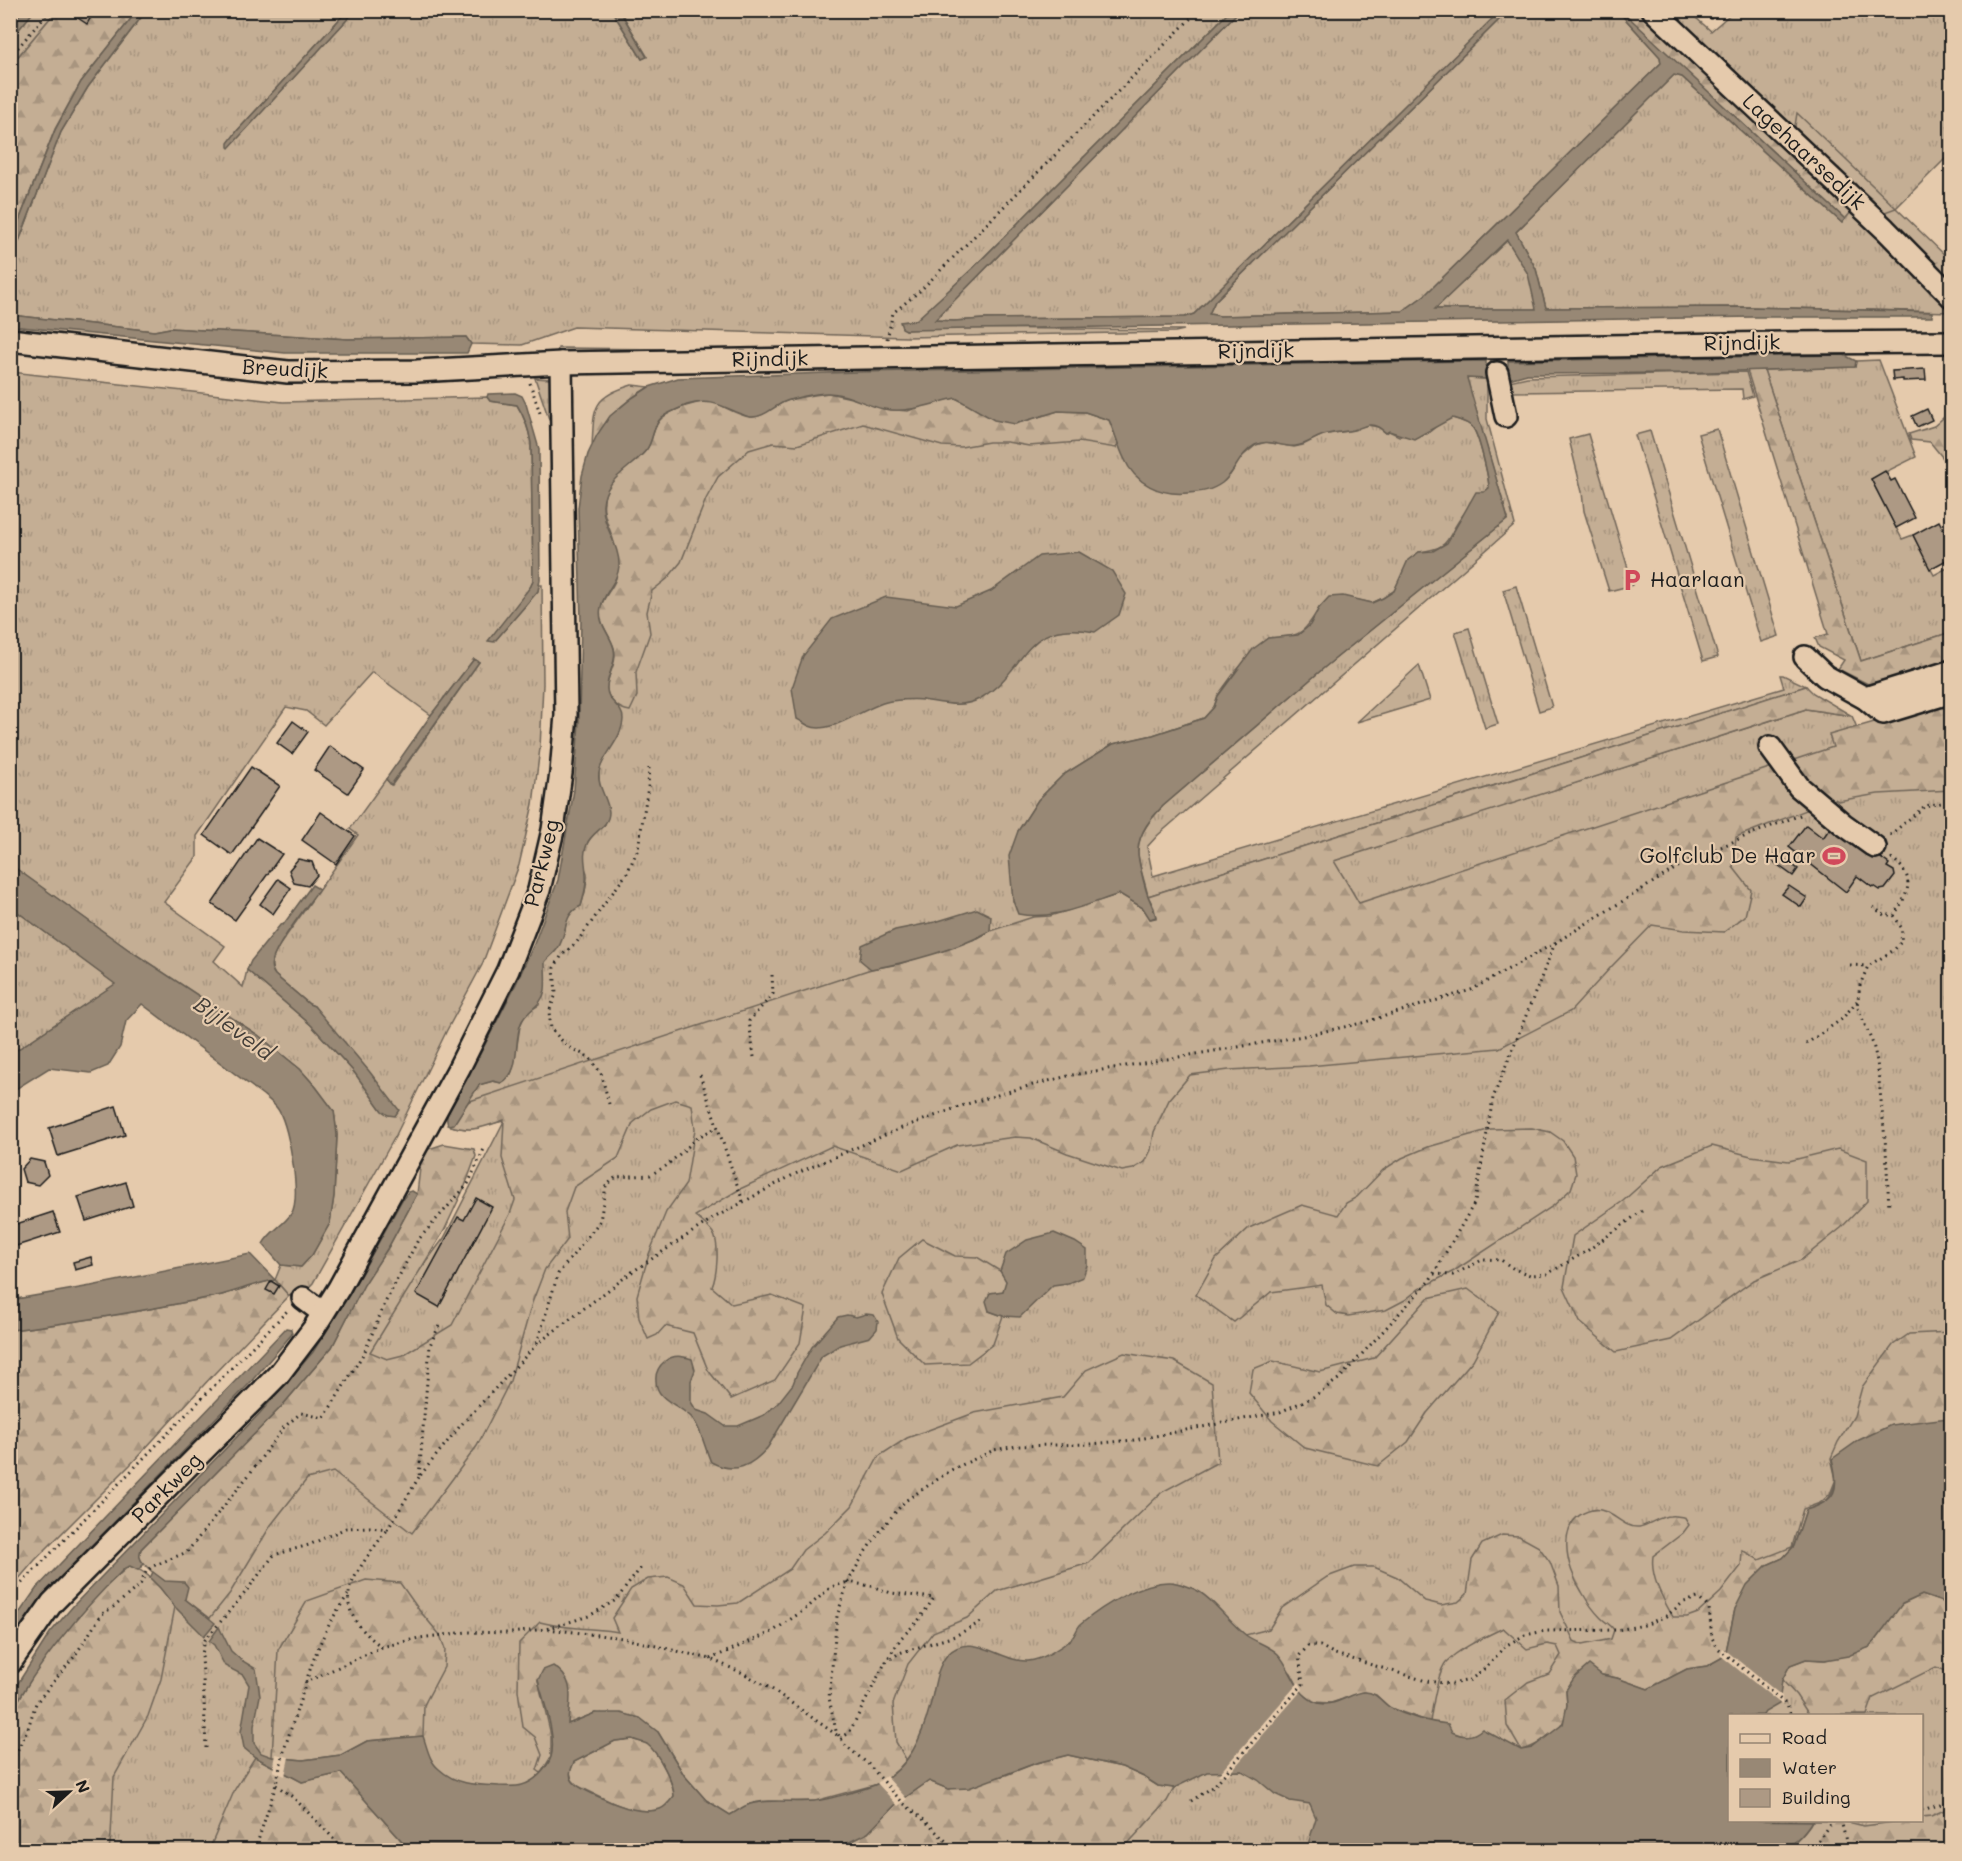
<svg xmlns="http://www.w3.org/2000/svg" width="1962" height="1861" font-family="Mali,sans-serif">
  <style>
    .grass { fill: url(#grass-tufts); stroke: #706558; stroke-width: 1.5; fill-rule: evenodd }
    .forest { fill: url(#forest-firs); stroke: #706558; stroke-width: 1.5 }
    .water { fill: #988875; stroke: #665d51; stroke-width: 1.5; fill-rule: evenodd }
    .pier { fill: #e5caac }
    .building { fill: #ad9984; stroke: #1c1c1c; stroke-width: 1.5 }
    .lines { fill: none; stroke-linecap: round; stroke-linejoin: round }
    .minor-casing { stroke: #1c1c1c; stroke-width: 26 }
    .path { stroke: #1c1c1c; stroke-width: 3; stroke-dasharray: 1.5 4.5; stroke-linecap: butt }
    .minor { stroke: #e5caac; stroke-width: 21 }
    .labels { text-anchor: middle; stroke-width: 4.5; stroke-linejoin: round; paint-order: stroke }
    .street-label { font-size: 21px; fill: #1c1c1c; stroke: #e5caac }
    .poi-label { font-size: 21px; fill: #1c1c1c; stroke: #e5caac; text-anchor: start }
    .water-label { font-size: 22px; font-style: italic; fill: #413c37; stroke: #e5caac }
  </style>
  <defs>
    <pattern id="grass-tufts" width="24" height="20" patternUnits="userSpaceOnUse" patternTransform="scale(1.5)"><rect width="24" height="20" fill="#c4ae94"/><path d="M3 7l-1-3M5 7V3M7 7l1-3M15 17l-1-3M17 17v-4M19 17l1-3" fill="none" stroke="#a8957f"/></pattern>
    <pattern id="forest-firs" width="22" height="20" patternUnits="userSpaceOnUse" patternTransform="scale(1.5)"><rect width="22" height="20" fill="#c4ae94"/><path d="M5 1l3.5 6h-7zM16 11l3.5 6h-7z" fill="#a8957f"/></pattern>
  </defs>
  <rect width="100%" height="100%" fill="#e5caac"/>
  <filter id="ink" filterUnits="userSpaceOnUse"><feTurbulence type="fractalNoise" baseFrequency=".0167" numOctaves="2"/><feDisplacementMap in="SourceGraphic" scale="12" xChannelSelector="R" yChannelSelector="G"/><feConvolveMatrix kernelMatrix="1 2 1 2 8 2 1 2 1" color-interpolation-filters="sRGB"/></filter>
  <g filter="url(#ink)">
    <g class="grass">
      <path d="M34 11H56L11 65V39Z"/>
      <path d="M146 11H347L237 131 229 147 355 11H612L642 59 647 56 620 11H1230L972 269 916 321 901 322 906 330 934 328 1184 330 1175 332 907 337 574 327 522 345 471 344 466 337 348 339 170 328 154 331 11 315V262L61 132 88 87Z"/>
      <path d="M1239 11H1501L1194 314 1185 317 984 319 954 321 935 320Z"/>
      <path d="M1508 11H1618L1660 57 1661 63 1425 295 1403 311 1220 316 1209 314 1215 301Z"/>
      <path d="M1640 11H1688L1711 31 1734 11H1951V153L1896 208 1951 261V312L1751 307 1546 308 1536 269 1516 232 1674 75 1682 77 1842 223 1853 209Z"/>
      <path d="M1508 240 1529 274 1537 309H1434Z"/>
      <path d="M558 348 670 349 668 355H557Z"/>
      <path d="M1879 360 1916 457 1871 479 1902 539 1913 535 1934 575 1951 566V632L1861 661 1764 370 1855 367 1856 361Z"/>
      <path d="M11 372 283 402 487 397 490 401 517 405C524 416 529 430 531 443L533 580 531 586 494 642 538 591 539 585H542L543 684 540 748 533 804 519 865 482 965 447 1030 396 1135 313 1283 305 1291 289 1296 275 1280 281 1265 301 1267 312 1255 330 1223 334 1196 337 1135 334 1111 316 1087 300 1069 258 1035 129 950 11 865ZM474 659 479 662 392 785 386 779 350 829 358 835 279 946C274 956 268 964 275 975L309 1004 314 1006 382 1111 354 1072 311 1025 247 970 243 987 214 961 225 946 164 902 197 857V836L286 707 306 711 324 725 372 672 431 715Z"/>
      <path d="M1746 372 1753 396 1743 399 1742 389 1509 392V381L1527 377Z"/>
      <path d="M535 378 550 379 556 403 553 431Z"/>
      <path d="M1466 378 1487 379V419L1515 525 1158 835 1147 847 1153 876 1784 688 1780 675H1783L1806 686 1148 896C1146 885 1137 861 1138 850 1138 833 1152 818 1163 806L1325 667 1508 519Z"/>
      <path d="M710 401 751 418 1058 411 1230 475 1239 459 1256 445 1266 442 1294 447 1303 445 1322 435 1347 431 1367 425 1379 427 1386 433 1389 431 1399 436 1427 434 1439 424 1452 418C1459 420 1468 422 1473 428 1479 436 1489 478 1489 488 1480 496 1470 506 1463 515 1445 537 1454 548 1419 552L1400 579 1394 591 1383 598 1372 603 1358 600 1319 608C1304 634 1299 638 1268 638L1235 672 1218 695 1214 707 1204 718 1153 735 1113 744 1063 775 1038 800 1018 831 1151 919 1806 709 1852 716 1865 747 1951 724V1850H11L223 1531 444 1238 504 1121C479 1125 477 1134 448 1125L454 1123 478 1085 493 1081 501 1083 511 1074 514 1065 520 1026 526 1013 539 1005 544 962 565 931 567 916 575 908 581 906C584 895 588 884 587 873 586 870 584 867 584 864 581 847 592 834 605 825V799L599 786V771L612 701ZM1730 1716H1922V1820H1730Z"/>
      <path d="M1717 429 1779 636 1761 642 1698 434Z"/>
      <path d="M1650 431 1718 657 1703 661 1635 435Z"/>
      <path d="M1588 434 1633 585 1609 591 1584 511 1582 492 1569 439Z"/>
      <path d="M1516 586 1552 707 1539 711 1503 590Z"/>
      <path d="M1469 628 1498 724 1485 728 1455 632Z"/>
      <path d="M1419 665 1430 700 1357 722Z"/>
      <path d="M11 907 116 984 11 1054Z"/>
    </g>
    <g class="forest">
      <path d="M56 11H93L98 13 110 11H137L81 82 55 129 11 241 10 125 15 114 11 109V65Z"/>
      <path d="M1621 11H1640L1854 209 1845 219Z"/>
      <path d="M1797 113 1896 208 1885 212 1874 210 1797 137 1795 126Z"/>
      <path d="M1747 370H1764L1861 661 1951 632V660L1873 684H1868L1838 669 1844 660 1819 647 1815 638 1828 634Z"/>
      <path d="M632 385 649 387C623 402 604 419 592 447 594 409 591 397 632 385Z"/>
      <path d="M828 393 856 399 884 409 908 411 929 403 955 398 1015 424 1058 411 1085 412 1109 420 1118 444 1116 448 1079 442 1029 446 1007 442H989L961 447 942 446 863 424 797 445 773 443 749 450 718 477 706 499 681 562 667 579 652 591 647 612 650 633 636 672 637 696 630 711C623 710 620 708 614 703 595 684 620 669 614 648 610 634 599 625 600 610 602 598 611 591 615 581 618 574 616 562 616 554 615 530 596 516 607 488 614 472 636 464 646 450 654 440 652 426 662 418 671 410 702 399 713 402 724 406 741 417 751 417 760 418 765 412 772 408 788 397 809 396 828 393Z"/>
      <path d="M1951 411V455L1943 458 1930 442 1911 440 1909 434 1934 426Z"/>
      <path d="M1806 686 1813 693 1852 716 1806 709 1334 861 1359 903 1833 747 1829 735 1951 700V790L1878 794 1838 801 1835 799 1736 837 1733 867 1751 890 1745 916 1724 932 1684 930 1652 925 1612 966 1571 1011 1499 1048 1309 1066 1229 1070 1190 1075 1169 1100 1154 1132 1151 1150 1145 1162 1133 1169 1122 1171 1067 1153 1031 1138 1015 1137 957 1145 902 1170 832 1146 740 1189 695 1216C701 1221 709 1227 713 1233 720 1244 717 1275 712 1287L732 1304 772 1295 806 1308 800 1343 775 1380 731 1399 708 1370 693 1333 665 1326 657 1335 648 1339 639 1318 637 1296 649 1254 666 1212 686 1184 695 1129 692 1105 675 1100 651 1109 633 1123 618 1158 574 1187 565 1212 568 1239 545 1269 532 1303 510 1381 477 1446 412 1533 333 1472 307 1479 271 1525 230 1593 210 1618C198 1609 144 1569 140 1558 138 1554 140 1553 141 1549L281 1407 332 1347 364 1284 389 1246 417 1194 422 1151 444 1144 474 1149 476 1156 465 1186 444 1231 370 1352 387 1359 403 1355 452 1325 510 1214 515 1200 502 1158 504 1120C481 1128 472 1133 448 1125L454 1123 467 1102 871 969 899 964 978 938 990 931 1033 917 1050 916 1120 894 1143 908 1151 919 1156 918 1154 908 1148 896Z"/>
      <path d="M1532 1128 1550 1132 1563 1141 1573 1156 1576 1174 1571 1189 1553 1206 1454 1271 1419 1289 1405 1300 1386 1310 1348 1316 1337 1314 1326 1305 1322 1285 1271 1292 1234 1322 1196 1295 1216 1259 1249 1228 1302 1205 1338 1215 1346 1203 1357 1197 1383 1170 1402 1158 1428 1147 1491 1129Z"/>
      <path d="M1712 1146 1751 1156 1789 1161 1838 1149 1867 1160V1201L1841 1228 1801 1260 1754 1280 1671 1340 1616 1352 1580 1322 1564 1287 1573 1236 1623 1201 1662 1166Z"/>
      <path d="M922 1239 955 1256 977 1257 1000 1271 1007 1281 1003 1291 989 1311 1003 1316 993 1344 968 1363 925 1365 898 1338 882 1294 899 1258Z"/>
      <path d="M275 1280 289 1296 214 1374 130 1465 35 1560 11 1588V1330C80 1322 148 1310 217 1296 236 1292 255 1283 275 1280Z"/>
      <path d="M1468 1289 1499 1312 1473 1360 1427 1413 1408 1442 1378 1466 1305 1448 1272 1421 1249 1393 1253 1369 1273 1361 1320 1372 1374 1358 1428 1298Z"/>
      <path d="M1951 1332V1416L1837 1478C1832 1499 1827 1504 1806 1510L1794 1546 1783 1558 1767 1565 1735 1609 1725 1656 1707 1666 1687 1669 1648 1689 1617 1678 1602 1675 1566 1690C1567 1700 1568 1712 1563 1722 1558 1734 1533 1748 1521 1750L1507 1726 1505 1700 1528 1682 1549 1674 1561 1655 1557 1646 1547 1644 1527 1649 1503 1628C1485 1637 1460 1648 1446 1662 1438 1671 1432 1709 1430 1722L1390 1708 1376 1695 1364 1692 1331 1703 1314 1702 1301 1692 1291 1673 1245 1635 1269 1629 1282 1608 1327 1577 1354 1567H1374L1397 1577 1425 1601 1441 1605 1458 1602 1467 1594 1472 1560 1482 1544 1502 1535 1519 1536 1539 1547 1550 1562 1559 1586 1560 1612 1574 1641 1582 1645 1611 1639 1614 1630C1611 1624 1606 1623 1601 1618 1594 1611 1587 1601 1582 1592 1566 1568 1554 1519 1592 1510 1610 1506 1622 1529 1639 1527 1650 1525 1659 1516 1670 1516 1674 1515 1679 1517 1684 1517L1689 1525 1683 1533 1653 1556C1650 1577 1663 1599 1673 1617H1687L1698 1613 1721 1592 1741 1566 1742 1550 1759 1560 1792 1547 1803 1509 1820 1503 1830 1494 1836 1479 1831 1458 1838 1442 1854 1416 1862 1387 1893 1345 1909 1334Z"/>
      <path d="M1124 1353 1174 1361 1212 1383 1218 1462 1162 1492 1089 1563 997 1591 967 1618 933 1632 908 1664 893 1704 896 1742 907 1761 895 1774 878 1784 815 1801 769 1802 750 1804 730 1815 706 1800 684 1775 658 1732 595 1713 568 1724V1710L538 1680 551 1735V1757L541 1773 537 1770 542 1755 535 1737 523 1727 518 1690 519 1643 540 1622C566 1629 592 1628 618 1632L612 1618 631 1589 648 1579 668 1577 684 1584 697 1604 718 1605 738 1603 790 1569 803 1550 825 1533 852 1506 879 1456 907 1438 974 1413 1063 1397 1086 1370Z"/>
      <path d="M129 1566C149 1570 164 1592 175 1607L161 1679 148 1716 114 1777 111 1835 109 1850H11V1713L38 1667 75 1620 102 1590Z"/>
      <path d="M366 1580 400 1583 419 1610 440 1635 445 1649 444 1667 424 1705 423 1736 367 1741 341 1755 303 1760 272 1757 278 1650 307 1601Z"/>
      <path d="M1922 1595 1951 1605V1673L1936 1667 1873 1698 1867 1715H1809L1796 1695 1782 1680 1790 1665 1806 1659 1825 1660 1870 1647 1901 1605Z"/>
      <path d="M632 1739C637 1741 643 1742 647 1744 658 1752 674 1783 674 1797L663 1809 650 1811 633 1810 613 1803 578 1786 572 1780 570 1772 574 1762 615 1741Z"/>
      <path d="M1068 1755 1122 1767 1144 1777 1158 1786 1174 1788 1167 1801 1122 1850H833L868 1833 896 1804 929 1781 948 1789 1006 1775 1036 1763Z"/>
      <path d="M255 1757 302 1782 341 1773 410 1850H209L235 1789Z"/>
      <path d="M1951 1807V1850H1780C1795 1844 1804 1834 1812 1821H1844L1864 1826 1901 1821 1922 1820V1817L1931 1816Z"/>
    </g>
    <g class="water">
      <path d="M22 11H34L11 39V25Z"/>
      <path d="M137 11H146L88 87 61 132 11 262V241L55 130 81 82Z"/>
      <path d="M347 11H355L229 148 228 147V143L237 131Z"/>
      <path d="M612 11H620L647 57 642 59Z"/>
      <path d="M1230 11H1239L935 320 954 321 984 319 1185 317 1194 314 1501 10 1508 11 1215 301 1209 314 1220 316 1403 311 1425 295 1661 63 1660 57 1618 11 1621 10 1845 219 1842 223 1682 77 1674 75 1516 232 1536 269 1546 308 1751 307 1932 312V317H1754L906 330 902 328 900 322 916 320 972 269ZM1507 240 1528 274 1536 309H1435Z"/>
      <path d="M11 315 154 331 170 328 348 339 466 337 471 344 467 353H285L11 326Z"/>
      <path d="M1844 355 1856 361 1855 367 1681 373 1527 374 1509 379V373L1487 374V379L1467 378 1508 519 1325 667 1163 806C1151 818 1139 832 1138 850 1137 857 1145 888 1148 896 1151 903 1154 909 1156 917L1150 919 1143 908 1120 894C1087 904 1053 921 1018 914L1013 901 1009 856 1018 831 1038 800 1063 775 1113 744 1153 735 1204 718 1214 707 1218 696 1253 649 1268 638 1298 635 1310 625 1319 608 1329 597 1343 596 1372 603 1383 598 1394 591 1408 560 1419 552 1433 551 1447 543 1476 492H1484L1489 488C1489 478 1479 436 1473 428 1468 422 1459 420 1452 418L1414 439 1389 431 1386 433C1381 429 1377 425 1370 425 1365 425 1362 427 1357 429 1345 433 1332 431 1321 436 1313 439 1305 445 1296 446 1282 448 1269 438 1255 445 1239 454 1236 472 1222 483 1211 491 1201 492 1188 493 1161 496 1135 484 1124 458 1118 446 1115 432 1109 420L1085 412 1058 411 1015 424 994 420 956 398C933 403 908 414 884 409 866 406 848 393 828 393 817 393 793 398 784 402 773 407 763 418 751 417 748 417 742 414 739 413 720 405 708 398 687 405 680 408 668 413 662 417 652 426 654 439 647 449 632 469 605 477 603 505 602 526 620 545 619 566 618 582 604 592 601 607 597 625 611 634 614 649 617 664 606 675 607 689 607 702 623 706 623 719 622 741 601 756 599 773 597 787 608 798 609 812 609 828 592 831 587 844 582 856 586 864 586 875 587 886 584 896 581 906 562 914 568 933 558 948 555 953 549 957 545 962 545 971 546 982 545 990 542 1007 527 1009 521 1023 513 1042 522 1072 501 1083L493 1081 479 1085 454 1124 448 1125C441 1110 467 1075 475 1060L479 1056 516 984 534 944 558 880 574 790 579 722 581 621 578 508 582 476 588 454 597 435 610 416 632 398 649 387 678 378 856 372 1472 361H1486V365H1508V361Z"/>
      <path d="M515 393 522 396 526 404 539 449 540 580 538 591 494 642 488 641 531 586 533 580 531 443C529 430 524 416 517 405L490 401 487 397 488 394Z"/>
      <path d="M1079 552 1112 571 1126 594 1119 615 1095 632C1021 618 1029 670 981 698 962 709 943 703 923 700 913 699 901 700 891 701 867 704 833 736 809 726 805 724 801 721 797 719L792 688 803 656 832 619 886 597 956 606 991 591 1039 556Z"/>
      <path d="M474 659 479 662 391 785 386 779 431 715Z"/>
      <path d="M11 865 129 950 258 1035 300 1069 316 1087 334 1111 337 1135 334 1196 330 1223 312 1255 301 1267 281 1265 263 1244C270 1231 283 1226 291 1214 302 1198 289 1128 279 1111 276 1105 268 1099 263 1095L142 1004 126 1021 120 1047 108 1066 91 1073 49 1068 11 1092V1054L115 984 11 907Z"/>
      <path d="M312 885 319 889C307 906 277 943 272 962 270 967 272 971 275 975L309 1004 314 1006 369 1071 399 1110 395 1116 388 1115 382 1111 354 1072 311 1025 247 970 251 961 281 924 283 925Z"/>
      <path d="M977 909 991 916 990 931C959 949 906 963 871 969L860 960 862 945 895 930 935 922Z"/>
      <path d="M412 1191 417 1194 389 1246 364 1285 332 1347 281 1407 141 1549C139 1555 139 1559 144 1564L138 1570 130 1566 125 1568C80 1612 41 1658 11 1713V1694L50 1633 74 1605 260 1413 313 1352 361 1274 402 1200 408 1192Z"/>
      <path d="M1054 1233 1075 1242 1087 1250V1265L1083 1277 1068 1283 1053 1285 1020 1317 1003 1316 989 1311 986 1301 990 1293 1003 1291 1006 1281 1000 1271 1006 1254 1027 1240Z"/>
      <path d="M250 1254 275 1280C255 1283 236 1292 217 1296 148 1310 80 1322 11 1330V1300L91 1286Z"/>
      <path d="M866 1314 874 1315 878 1322 877 1329 870 1337 840 1345 822 1356 768 1447C752 1466 735 1475 711 1462 705 1449 702 1431 693 1419 681 1405 656 1401 656 1381 655 1372 659 1366 665 1361 674 1354 682 1356 692 1359L695 1370 691 1381V1402L696 1410 708 1414 725 1426H738L764 1415 778 1403 793 1384 797 1373 812 1347 838 1317 847 1315 856 1317Z"/>
      <path d="M286 1328 291 1329 292 1334 249 1384 50 1588 11 1639V1625L36 1589Z"/>
      <path d="M1951 1416V1605L1922 1595 1902 1604 1870 1647 1848 1656 1825 1660 1806 1659 1790 1665 1782 1680 1779 1704 1765 1712 1763 1715 1730 1716V1820L1812 1821C1804 1834 1795 1844 1780 1850H1477C1464 1844 1456 1847 1443 1850H1309V1841L1316 1818 1310 1804 1290 1801 1275 1794 1258 1780 1242 1771 1207 1772 1174 1788 1158 1786 1144 1777 1122 1767 1068 1755 1036 1763 969 1788 948 1789 929 1781 896 1804 868 1833 833 1850H410L341 1773 302 1782 255 1757 244 1748 241 1732 249 1685 243 1675 225 1666 214 1645 209 1641 219 1627 231 1651 241 1660 256 1669 260 1696 254 1726V1743L261 1753 272 1757 303 1760 341 1755 367 1741 423 1736C427 1747 429 1761 439 1769 456 1785 477 1785 499 1786 507 1786 515 1787 522 1785 534 1782 547 1769 551 1757 557 1736 543 1700 538 1680L543 1670 553 1666C577 1680 569 1701 568 1724L595 1713H621L640 1718 658 1732 684 1775 706 1800 730 1815C736 1812 743 1806 750 1804 770 1798 793 1803 814 1801 827 1800 867 1789 879 1783 909 1768 922 1737 930 1706 935 1689 935 1670 947 1655 971 1629 1002 1663 1028 1661 1042 1660 1061 1648 1072 1638 1076 1634 1077 1627 1081 1624 1104 1605 1141 1582 1170 1582 1177 1582 1185 1586 1192 1588 1212 1596 1229 1623 1247 1636 1256 1642 1270 1646 1278 1654 1291 1668 1295 1692 1313 1701 1332 1711 1350 1692 1365 1692 1377 1692 1382 1703 1391 1708 1408 1717 1429 1722 1448 1724L1452 1732C1463 1737 1472 1738 1482 1729L1521 1750 1532 1748 1563 1724 1567 1705 1566 1690 1574 1678 1589 1665 1602 1675 1617 1678 1648 1689 1687 1669 1707 1666 1725 1656 1735 1609 1747 1585 1767 1565 1783 1558 1794 1546 1806 1510C1837 1501 1840 1489 1832 1459L1859 1440 1891 1425 1948 1418ZM632 1739C636 1741 643 1742 647 1744 658 1752 674 1783 674 1796 670 1801 666 1807 660 1809 652 1812 640 1811 632 1809 621 1807 576 1789 572 1780 568 1774 572 1767 574 1762L615 1741Z"/>
      <path d="M153 1572 165 1581 184 1582 188 1587 185 1599 215 1623 204 1636 175 1607 160 1588 150 1578Z"/>
    </g>
    <g class="pier">
      <path d="M1723 1648 1782 1696V1705L1720 1655Z"/>
      <path d="M1299 1682 1303 1689 1228 1775H1218Z"/>
      <path d="M276 1754 289 1757 285 1776 273 1771Z"/>
      <path d="M886 1776 907 1799 898 1806 877 1783Z"/>
    </g>
    <g class="building">
      <path d="M83 10 92 15 87 24 78 18Z"/>
      <path d="M1702 10H1719L1711 19Z"/>
      <path d="M1925 369 1926 380 1903 381V379L1893 380 1892 371Z"/>
      <path d="M1927 409 1932 420 1917 427 1912 416Z"/>
      <path d="M1885 471 1891 481 1895 479 1915 518 1896 528 1871 479Z"/>
      <path d="M1939 521 1952 545V557L1930 569 1913 535Z"/>
      <path d="M293 721 308 732 292 754 277 743Z"/>
      <path d="M330 746 364 770 348 793 314 770Z"/>
      <path d="M251 767 280 786 232 855 204 835Z"/>
      <path d="M321 812 355 836 336 864 302 840Z"/>
      <path d="M1833 824 1889 864 1887 867 1894 871 1895 876 1885 889 1880 890 1874 886 1872 887 1857 876 1846 892 1789 847 1806 825 1823 838Z"/>
      <path d="M257 838 282 854 235 920 212 904Z"/>
      <path d="M1776 853 1798 869 1793 876 1771 860Z"/>
      <path d="M298 859 312 862 317 875 308 886 294 883 289 870Z"/>
      <path d="M278 879 291 888 273 914 260 904Z"/>
      <path d="M1789 886 1807 898 1801 907 1782 894Z"/>
      <path d="M116 1106 125 1135 58 1156 49 1128Z"/>
      <path d="M30 1159 44 1162 48 1175 38 1185 25 1182 21 1169Z"/>
      <path d="M126 1182 133 1206 86 1221 78 1197Z"/>
      <path d="M476 1198 492 1207 439 1307 416 1294 458 1217 464 1220Z"/>
      <path d="M53 1212 60 1232 10 1248V1226Z"/>
      <path d="M91 1257 93 1265 75 1270 73 1262Z"/>
      <path d="M271 1281 279 1286 274 1294 266 1290Z"/>
    </g>
    <g class="lines">
      <g class="minor-casing">
        <g id="minor">
          <path d="M1653 10 1885 229 1952 297"/>
          <path d="M10 340 288 372 417 371 561 363 1785 343 1952 342"/>
          <path d="M1497 373 1506 416"/>
          <path d="M1805 657 1825 676 1865 698 1883 713 1952 692"/>
          <path d="M1865 698 1952 671"/>
          <path d="M1770 747 1799 787 1843 824 1875 847"/>
          <path d="M303 1298 323 1313"/>
          <path d="M10 1663 52 1603 279 1374 314 1328 339 1288 459 1068 508 970 539 890 553 830 561 773 566 715 561 363"/>
        </g>
      </g>
      <g class="path">
        <path d="M10 57 50 10"/>
        <path d="M887 339 893 313 921 290 1199 10"/>
        <path d="M530 383 541 416"/>
        <path d="M1890 835 1925 806 1952 801"/>
        <path d="M1891 858C1917 876 1909 893 1894 915"/>
        <path d="M1873 907 1884 915H1894L1902 929 1901 942 1894 950 1868 966 1860 985 1857 1006 1873 1044 1877 1061 1886 1149 1889 1208"/>
        <path d="M1555 943 1686 862 1746 836 1803 814"/>
        <path d="M1850 965 1868 966"/>
        <path d="M1806 1044 1842 1019 1857 1001"/>
        <path d="M754 1057 749 1021 773 994 772 975"/>
        <path d="M700 1075 743 1202"/>
        <path d="M609 1104 601 1073 589 1057 568 1047 551 1029 549 1012 556 994 554 968 562 955 577 942 627 873 638 849 648 787 649 768"/>
        <path d="M1434 1274 1453 1275 1484 1259 1501 1260 1514 1269 1530 1275 1547 1274 1587 1251 1642 1211"/>
        <path d="M439 1326 430 1345 419 1477 460 1426 537 1344 632 1272 712 1219 793 1175 899 1129 967 1104 1021 1088 1072 1075 1303 1036 1362 1023 1471 990 1555 943 1493 1098 1475 1202 1430 1280 1340 1378 1313 1397 1280 1412 1134 1440 1091 1444 1017 1446 994 1450 953 1469 905 1501 883 1527 865 1552 848 1582 871 1586 891 1593 934 1598 918 1621 901 1638 885 1663"/>
        <path d="M537 1343 558 1274 600 1221 606 1186 616 1177 650 1175 666 1166 700 1136 718 1127"/>
        <path d="M848 1582 837 1616 829 1698 836 1731 845 1745 868 1764 903 1803 924 1820 955 1850"/>
        <path d="M10 1597 22 1583 288 1310"/>
        <path d="M548 1629 623 1638 710 1659 743 1673 773 1690 841 1738 849 1733 885 1663 899 1653 955 1636 981 1622"/>
        <path d="M382 1647C366 1635 345 1616 349 1593 351 1576 377 1543 388 1529"/>
        <path d="M710 1659 772 1632 807 1608 831 1587 848 1582"/>
        <path d="M306 1682C316 1650 328 1622 348 1595"/>
        <path d="M206 1748 202 1654 205 1640 244 1594 274 1555 309 1545 346 1528 370 1527 388 1529 419 1477"/>
        <path d="M10 1766 28 1728 36 1703 74 1657 102 1614 115 1606 140 1585 146 1572 153 1566 187 1552 248 1476 284 1427 301 1413 324 1418 365 1351 386 1301 418 1240 468 1184 484 1149"/>
        <path d="M276 1785 294 1798 345 1850"/>
        <path d="M1191 1801 1213 1787 1303 1684 1299 1656 1308 1646H1320L1335 1654 1426 1681 1452 1684 1470 1680 1488 1666 1505 1646 1525 1635 1545 1631 1617 1630 1645 1625 1666 1616 1684 1602 1698 1598 1709 1608 1712 1638 1718 1648 1787 1705 1791 1716"/>
        <path d="M1922 1810 1952 1801"/>
        <path d="M10 1819 13 1826 10 1838"/>
        <path d="M1841 1820 1848 1850"/>
        <path d="M1865 1820H1870"/>
        <path d="M255 1850 275 1788 285 1747 306 1682 382 1647 419 1638 467 1632 510 1633 546 1629 589 1616 616 1600 643 1565"/>
        <path d="M1811 1850 1833 1820"/>
      </g>
      <use href="#minor" class="minor"/>
    </g>
  </g>
  <defs>
    <g id="parking-bare" transform="scale(1.8)"><path d="M-3.5-5.5H1a3.5 3.5 0 0 1 0 7H-1V5.5H-3.5ZM-1-3.4V-.6H.8a1.4 1.4 0 0 0 0-2.8Z" fill="#d1495b" stroke="#e5caac" stroke-width="2.5" paint-order="stroke"/></g>
    <g id="stadium-bare" transform="scale(1.8)"><path d="M0-5a6.5 5 0 1 0 0 10a6.5 5 0 1 0 0-10ZM-3.5-1.8h7v3.6h-7Z" fill="#d1495b" stroke="#e5caac" stroke-width="2.5" paint-order="stroke"/></g>
  </defs>
  <g fill-rule="evenodd">
    <use href="#parking-bare" x="1632" y="580"/>
    <use href="#stadium-bare" x="1834" y="856"/>
  </g>
  <g class="labels">
    <g class="street-label">
      <text transform="translate(1804 152) rotate(43)" y="7">Lagehaarsedijk</text>
      <text transform="translate(1742 343) rotate(-1)" y="7">Rijndijk</text>
      <text transform="translate(1256 351) rotate(-1)" y="7">Rijndijk</text>
      <text transform="translate(770 359) rotate(-1)" y="7">Rijndijk</text>
      <text transform="translate(285 369) rotate(3)" y="7">Breudijk</text>
      <text transform="translate(542 863) rotate(-76)" y="7">Parkweg</text>
      <text transform="translate(167 1488) rotate(-45)" y="7">Parkweg</text>
    </g>
    <g class="poi-label">
      <text x="1650" y="587">Haarlaan</text>
      <text x="1816" y="863" text-anchor="end">Golfclub De Haar</text>
    </g>
    <g class="water-label">
      <text transform="translate(234 1028) rotate(36)" y="8">Bijleveld</text>
    </g>
  </g>
  <rect width="1962" height="1861" fill="none" stroke="#e5caac" stroke-width="36"/>
  <rect x="18" y="18" width="1926" height="1825" fill="none" stroke="#1c1c1c" stroke-width="2" filter="url(#ink)"/>
  <rect x="1728" y="1714" width="195" height="108" fill="#e5caac" stroke="#958472" stroke-width="1.5"/>
  <rect x="1740" y="1734" width="30" height="9" fill="#e5caac" stroke="#958472" stroke-width="1.5"/>
  <text x="1782" y="1744" font-size="18" fill="#1c1c1c">Road</text>
  <rect x="1740" y="1759" width="30" height="18" fill="#988875" stroke="#958472" stroke-width="1.5"/>
  <text x="1782" y="1774" font-size="18" fill="#1c1c1c">Water</text>
  <rect x="1740" y="1789" width="30" height="18" fill="#ad9984" stroke="#958472" stroke-width="1.5"/>
  <text x="1782" y="1804" font-size="18" fill="#1c1c1c">Building</text>
  <g transform="translate(69 1792) rotate(68)" stroke="#e5caac" stroke-width="4.5" paint-order="stroke">
  <path d="M0-4.5L10 22L0 15L-10 22Z" fill="#1c1c1c"/>
  <text y="-9" font-size="16" font-weight="bold" text-anchor="middle" fill="#1c1c1c">N</text>
  </g>
</svg>
